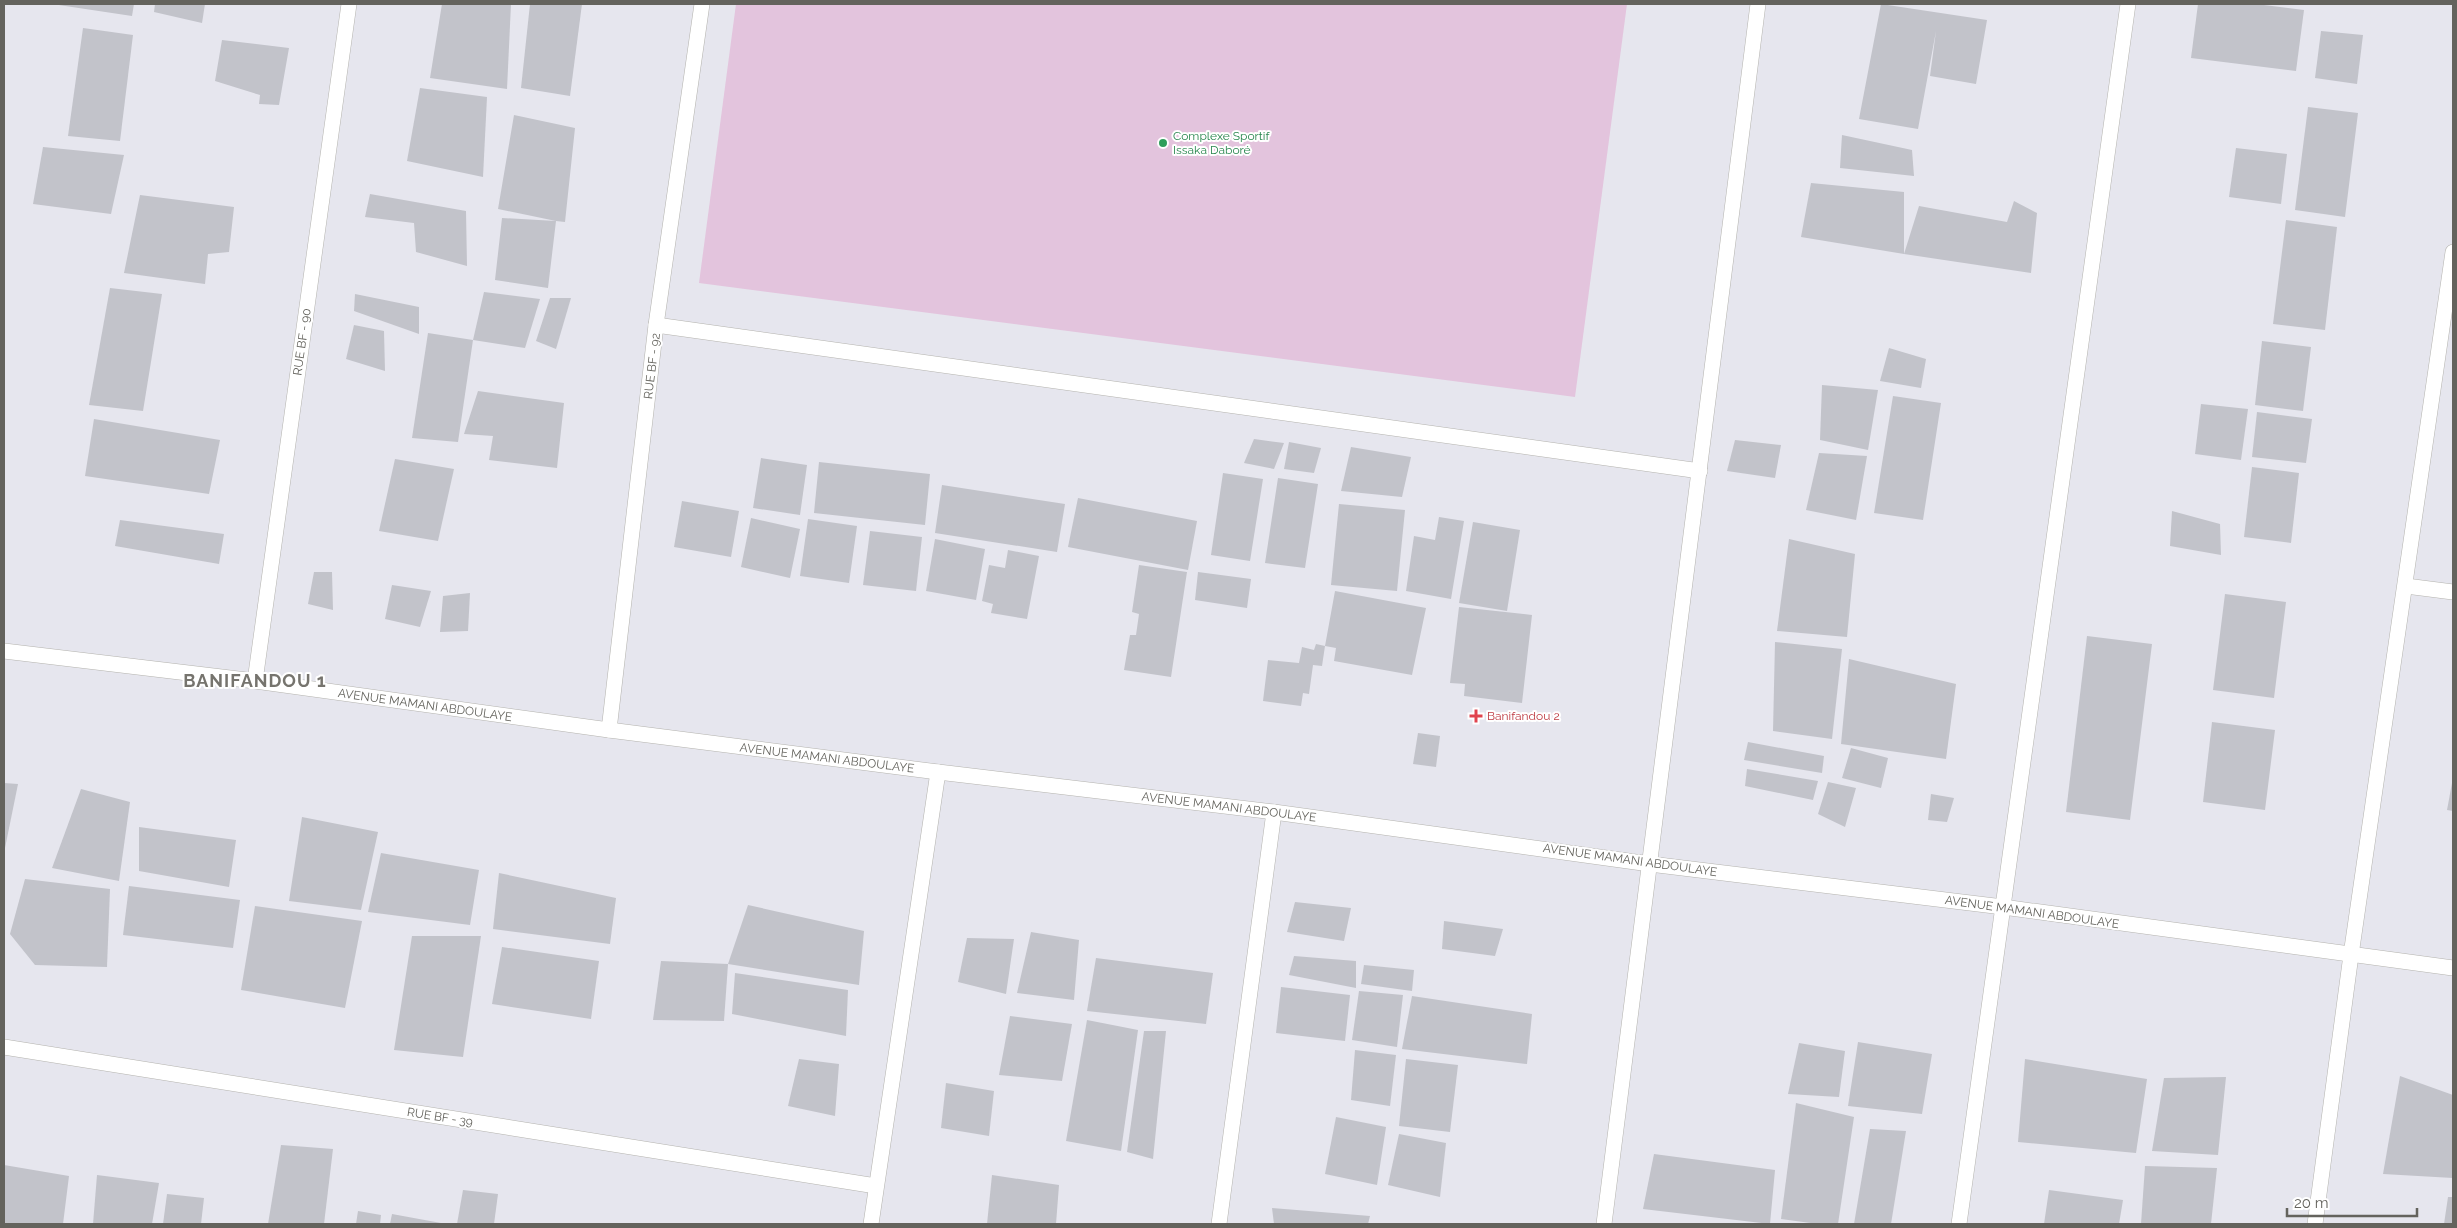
<svg xmlns="http://www.w3.org/2000/svg" width="2457" height="1228" font-family="Raleway,sans-serif">
  <style>
    .green { fill: #e3c4dd }
    .building { fill: #c2c3ca }
    .lines { fill: none; stroke-linecap: round; stroke-linejoin: round }
    .minor-casing { stroke: #b4b3ae; stroke-width: 16 }
    .minor { stroke: #fff; stroke-width: 15 }
    .leisure-dot { fill: #2e9e5b; stroke: #fff; stroke-width: 2 }
    .health-dot { fill: #e0444e; stroke: #fff; stroke-width: 2 }
    .labels { text-anchor: middle; stroke-width: 4; stroke-linejoin: round; paint-order: stroke }
    .leisure-label { font-size: 12px; fill: #27864d; stroke: #fff; text-anchor: start }
    .street-label { font-size: 12px; fill: #64635d; stroke: #fff }
    .health-label { font-size: 12px; fill: #be3a42; stroke: #fff; text-anchor: start }
    .district-label { font-size: 18px; font-weight: bold; letter-spacing: 1px; fill: #76746e; stroke: #fff }
  </style>
  <rect width="100%" height="100%" fill="#e6e6ee"/>
  <path class="green" d="M736 4H1627L1575 397 699 283Z"/>
  <g class="building">
    <path d="M52 4H134L132 16Z"/>
    <path d="M155 4H205L202 23 154 12Z"/>
    <path d="M442 4H511L507 89 430 78Z"/>
    <path d="M530 4H582L570 96 521 88Z"/>
    <path d="M1881 4 1987 20 1976 84 1930 76 1936 31 1918 129 1859 119Z"/>
    <path d="M2198 4H2256L2304 10 2296 71 2191 58Z"/>
    <path d="M83 28 133 35 120 141 68 136Z"/>
    <path d="M2321 31 2363 35 2357 84 2315 78Z"/>
    <path d="M222 40 289 48 279 105 259 104 260 95 215 81Z"/>
    <path d="M420 88 487 97 483 177 407 161Z"/>
    <path d="M2308 107 2358 113 2345 217 2295 210Z"/>
    <path d="M514 115 575 128 565 222 556 221 548 288 495 280 502 218 556 221 498 209Z"/>
    <path d="M1842 135 1912 150 1914 176 1840 168Z"/>
    <path d="M43 147 124 155 111 214 33 204Z"/>
    <path d="M2236 148 2287 154 2281 204 2229 197Z"/>
    <path d="M1811 183 1904 192V254L1801 237Z"/>
    <path d="M370 194 466 211 467 266 416 252 414 223 365 217Z"/>
    <path d="M140 195 234 207 229 252 208 254 205 284 124 273Z"/>
    <path d="M2014 201 2037 213 2031 273 1904 254 1919 206 2007 222Z"/>
    <path d="M2286 220 2337 227 2325 330 2273 324Z"/>
    <path d="M110 288 162 294 143 411 89 405Z"/>
    <path d="M484 292 540 299 525 348 473 340Z"/>
    <path d="M355 294 419 307V334L354 311Z"/>
    <path d="M550 298H571L556 349 536 341Z"/>
    <path d="M354 325 384 331 385 371 346 359Z"/>
    <path d="M428 333 473 340 458 442 412 438Z"/>
    <path d="M2262 341 2311 347 2303 411 2255 405Z"/>
    <path d="M1889 348 1926 359 1921 388 1880 381Z"/>
    <path d="M1822 385 1878 390 1868 450 1820 440Z"/>
    <path d="M478 391 564 403 557 468 489 460 493 436 464 434Z"/>
    <path d="M1893 396 1941 403 1923 520 1874 513Z"/>
    <path d="M2201 404 2248 409 2241 460 2195 454Z"/>
    <path d="M2257 412 2312 419 2306 463 2252 457Z"/>
    <path d="M94 419 220 440 209 494 85 476Z"/>
    <path d="M1254 439 1284 443 1274 469 1244 463Z"/>
    <path d="M1735 440 1781 445 1775 478 1727 471Z"/>
    <path d="M1289 442 1321 448 1314 473 1284 469Z"/>
    <path d="M1351 447 1411 457 1402 497 1341 491Z"/>
    <path d="M1819 453 1867 456 1856 520 1806 510Z"/>
    <path d="M761 458 807 465 800 515 753 508Z"/>
    <path d="M395 459 454 469 438 541 379 531Z"/>
    <path d="M819 462 930 474 925 525 814 513Z"/>
    <path d="M2252 467 2299 473 2291 543 2244 537Z"/>
    <path d="M1223 473 1263 479 1250 561 1211 555Z"/>
    <path d="M1278 478 1318 484 1305 568 1265 563Z"/>
    <path d="M942 485 1065 504 1057 552 935 533Z"/>
    <path d="M1078 498 1197 521 1188 570 1068 547Z"/>
    <path d="M682 501 739 511 731 557 674 547Z"/>
    <path d="M1339 504 1405 510 1397 591 1331 585Z"/>
    <path d="M2172 511 2220 524 2221 555 2170 546Z"/>
    <path d="M1439 517 1464 521 1451 599 1406 591 1414 536 1435 540Z"/>
    <path d="M751 518 800 529 790 578 741 567Z"/>
    <path d="M808 519 857 526 849 583 800 576Z"/>
    <path d="M120 520 224 534 219 564 115 546Z"/>
    <path d="M1473 522 1520 530 1507 611 1459 603Z"/>
    <path d="M870 531 922 537 916 591 863 585Z"/>
    <path d="M935 539 985 549 976 600 926 591Z"/>
    <path d="M1789 539 1855 554 1847 637 1777 631Z"/>
    <path d="M1008 550 1039 556 1027 619 991 613 993 604 982 601 989 565 1005 568Z"/>
    <path d="M1139 565 1187 572 1171 677 1124 670 1130 635H1136L1139 614 1132 612Z"/>
    <path d="M314 572H332L333 610 308 604Z"/>
    <path d="M1198 572 1251 579 1247 608 1195 600Z"/>
    <path d="M392 585 431 591 420 627 385 619Z"/>
    <path d="M1335 591 1426 608 1412 675 1334 661 1336 648 1325 646 1322 666 1313 665 1309 694 1303 693 1301 706 1263 701 1268 660 1299 663 1302 647 1314 650 1316 644 1325 646Z"/>
    <path d="M470 593 468 631 440 632 443 596Z"/>
    <path d="M2225 594 2286 602 2274 698 2213 690Z"/>
    <path d="M1459 607 1532 615 1522 703 1464 696 1465 684 1450 683Z"/>
    <path d="M2087 636 2152 644 2130 820 2066 812Z"/>
    <path d="M1775 642 1842 649 1832 739 1773 731Z"/>
    <path d="M1849 659 1956 684 1946 759 1841 744Z"/>
    <path d="M2212 722 2275 730 2265 810 2203 802Z"/>
    <path d="M1418 733 1440 736 1436 767 1413 764Z"/>
    <path d="M1748 742 1824 756 1822 773 1744 760Z"/>
    <path d="M1851 748 1888 758 1881 788 1842 778Z"/>
    <path d="M1747 769 1818 781 1813 800 1745 786Z"/>
    <path d="M1828 782 1856 788 1845 827 1818 814Z"/>
    <path d="M4 783 18 784 5 848H4Z"/>
    <path d="M2452 783H2453V811L2447 810Z"/>
    <path d="M81 789 130 802 119 881 52 868Z"/>
    <path d="M1931 794 1954 798 1947 822 1928 820Z"/>
    <path d="M302 817 378 832 361 910 289 901Z"/>
    <path d="M139 827 236 840 229 887 139 871Z"/>
    <path d="M381 853 479 870 470 925 368 912Z"/>
    <path d="M499 873 616 898 610 944 493 929Z"/>
    <path d="M25 879 110 889 107 967 35 965 10 934Z"/>
    <path d="M129 886 240 900 233 948 123 935Z"/>
    <path d="M1295 902 1351 908 1344 941 1287 932Z"/>
    <path d="M748 905 864 931 859 985 728 964Z"/>
    <path d="M255 906 362 921 345 1008 241 990Z"/>
    <path d="M1444 921 1503 929 1495 956 1442 949Z"/>
    <path d="M1031 932 1079 940 1074 1000 1017 993Z"/>
    <path d="M412 936H481L463 1057 394 1050Z"/>
    <path d="M967 938 1014 939 1006 994 958 982Z"/>
    <path d="M502 947 599 961 591 1019 492 1004Z"/>
    <path d="M1294 956 1356 961V988L1289 975Z"/>
    <path d="M1096 958 1213 973 1206 1024 1087 1011Z"/>
    <path d="M661 961 728 964 724 1021 653 1020Z"/>
    <path d="M1364 965 1414 970 1412 991 1361 984Z"/>
    <path d="M735 973 848 990 846 1036 732 1014Z"/>
    <path d="M1281 987 1350 995 1345 1041 1276 1033Z"/>
    <path d="M1359 991 1403 995 1397 1047 1352 1040Z"/>
    <path d="M1412 996 1532 1014 1527 1064 1402 1049Z"/>
    <path d="M1010 1016 1072 1024 1062 1081 999 1075Z"/>
    <path d="M1087 1020 1138 1030 1121 1151 1066 1141Z"/>
    <path d="M1144 1031H1166L1153 1159 1127 1152Z"/>
    <path d="M1858 1042 1932 1054 1922 1114 1848 1106Z"/>
    <path d="M1799 1043 1845 1051 1839 1097 1788 1094Z"/>
    <path d="M1355 1050 1396 1055 1390 1106 1351 1100Z"/>
    <path d="M799 1059 839 1064 835 1116 788 1106Z"/>
    <path d="M1406 1059 1458 1065 1450 1132 1399 1126Z"/>
    <path d="M2025 1059 2147 1079 2136 1153 2018 1142Z"/>
    <path d="M2400 1076 2453 1095V1178L2383 1174Z"/>
    <path d="M2226 1077 2218 1155 2152 1151 2164 1078Z"/>
    <path d="M946 1083 994 1091 989 1136 941 1128Z"/>
    <path d="M1796 1103 1854 1117 1838 1224H1818L1781 1219Z"/>
    <path d="M1336 1117 1386 1127 1377 1185 1325 1174Z"/>
    <path d="M1870 1129 1906 1131 1891 1224H1854Z"/>
    <path d="M1399 1134 1446 1143 1440 1197 1388 1185Z"/>
    <path d="M281 1145 333 1149 324 1224H268Z"/>
    <path d="M1654 1154 1775 1170 1770 1224 1643 1209Z"/>
    <path d="M4 1165 69 1176 63 1224H4Z"/>
    <path d="M2145 1166 2217 1168 2211 1224H2141Z"/>
    <path d="M97 1175 159 1183 152 1224H93Z"/>
    <path d="M992 1175 1059 1185 1056 1224H987Z"/>
    <path d="M463 1190 498 1194 494 1224H457Z"/>
    <path d="M2049 1190 2123 1200 2119 1224H2044Z"/>
    <path d="M167 1194 204 1198 201 1224H163Z"/>
    <path d="M2448 1197H2453V1224H2444Z"/>
    <path d="M1272 1208 1370 1216 1368 1224H1274Z"/>
    <path d="M358 1211 381 1215 380 1224H356Z"/>
    <path d="M392 1214 441 1223V1224H390Z"/>
  </g>
  <g class="lines">
    <g class="minor-casing">
      <g id="minor">
        <path d="M656 325 1700 471"/>
        <path d="M2406 586 2453 592"/>
        <path d="M4 651 255 681 609 730 938 772 1274 812 1650 864 2003 907 2453 968"/>
        <path d="M255 681 349 4"/>
        <path d="M609 730 656 325 702 4"/>
        <path d="M4 1047 876 1186"/>
        <path d="M871 1224 938 772"/>
        <path d="M1219 1224 1274 812"/>
        <path d="M1604 1224 1758 4"/>
        <path d="M1959 1224 2128 4"/>
        <path d="M2315 1224 2351 955 2453 252"/>
      </g>
    </g>
    <use href="#minor" class="minor"/>
  </g>
  <circle class="leisure-dot" cx="1163" cy="143" r="5"/>
  <path class="health-dot" d="M1473.5 708.5h5v5h5v5h-5v5h-5v-5h-5v-5h5z"/>
  <g class="labels">
    <g class="leisure-label">
      <text x="1173" y="140">Complexe Sportif<tspan x="1173" dy="14">Issaka Daboré</tspan></text>
    </g>
    <g class="street-label">
      <text transform="translate(302 342) rotate(-82)" y="4">RUE BF - 90</text>
      <text transform="translate(652 366) rotate(-83)" y="4">RUE BF - 92</text>
      <text transform="translate(425 705) rotate(8)" y="4">AVENUE MAMANI ABDOULAYE</text>
      <text transform="translate(827 758) rotate(7)" y="4">AVENUE MAMANI ABDOULAYE</text>
      <text transform="translate(1229 807) rotate(7)" y="4">AVENUE MAMANI ABDOULAYE</text>
      <text transform="translate(1630 860) rotate(8)" y="4">AVENUE MAMANI ABDOULAYE</text>
      <text transform="translate(2032 912) rotate(8)" y="4">AVENUE MAMANI ABDOULAYE</text>
      <text transform="translate(440 1117) rotate(9)" y="4">RUE BF - 39</text>
    </g>
    <g class="health-label">
      <text x="1487" y="720">Banifandou 2</text>
    </g>
    <g class="district-label">
      <text x="255" y="687">BANIFANDOU 1</text>
    </g>
  </g>
  <rect width="2457" height="1228" fill="none" stroke="#64635d" stroke-width="10"/>
  <path d="M2287 1208v8h130v-8" fill="none" stroke="#64635d" stroke-width="2.5"/>
  <text x="2294" y="1208" font-size="15" fill="#64635d" stroke="#ffffff" stroke-width="4" paint-order="stroke">20 m</text>
</svg>
